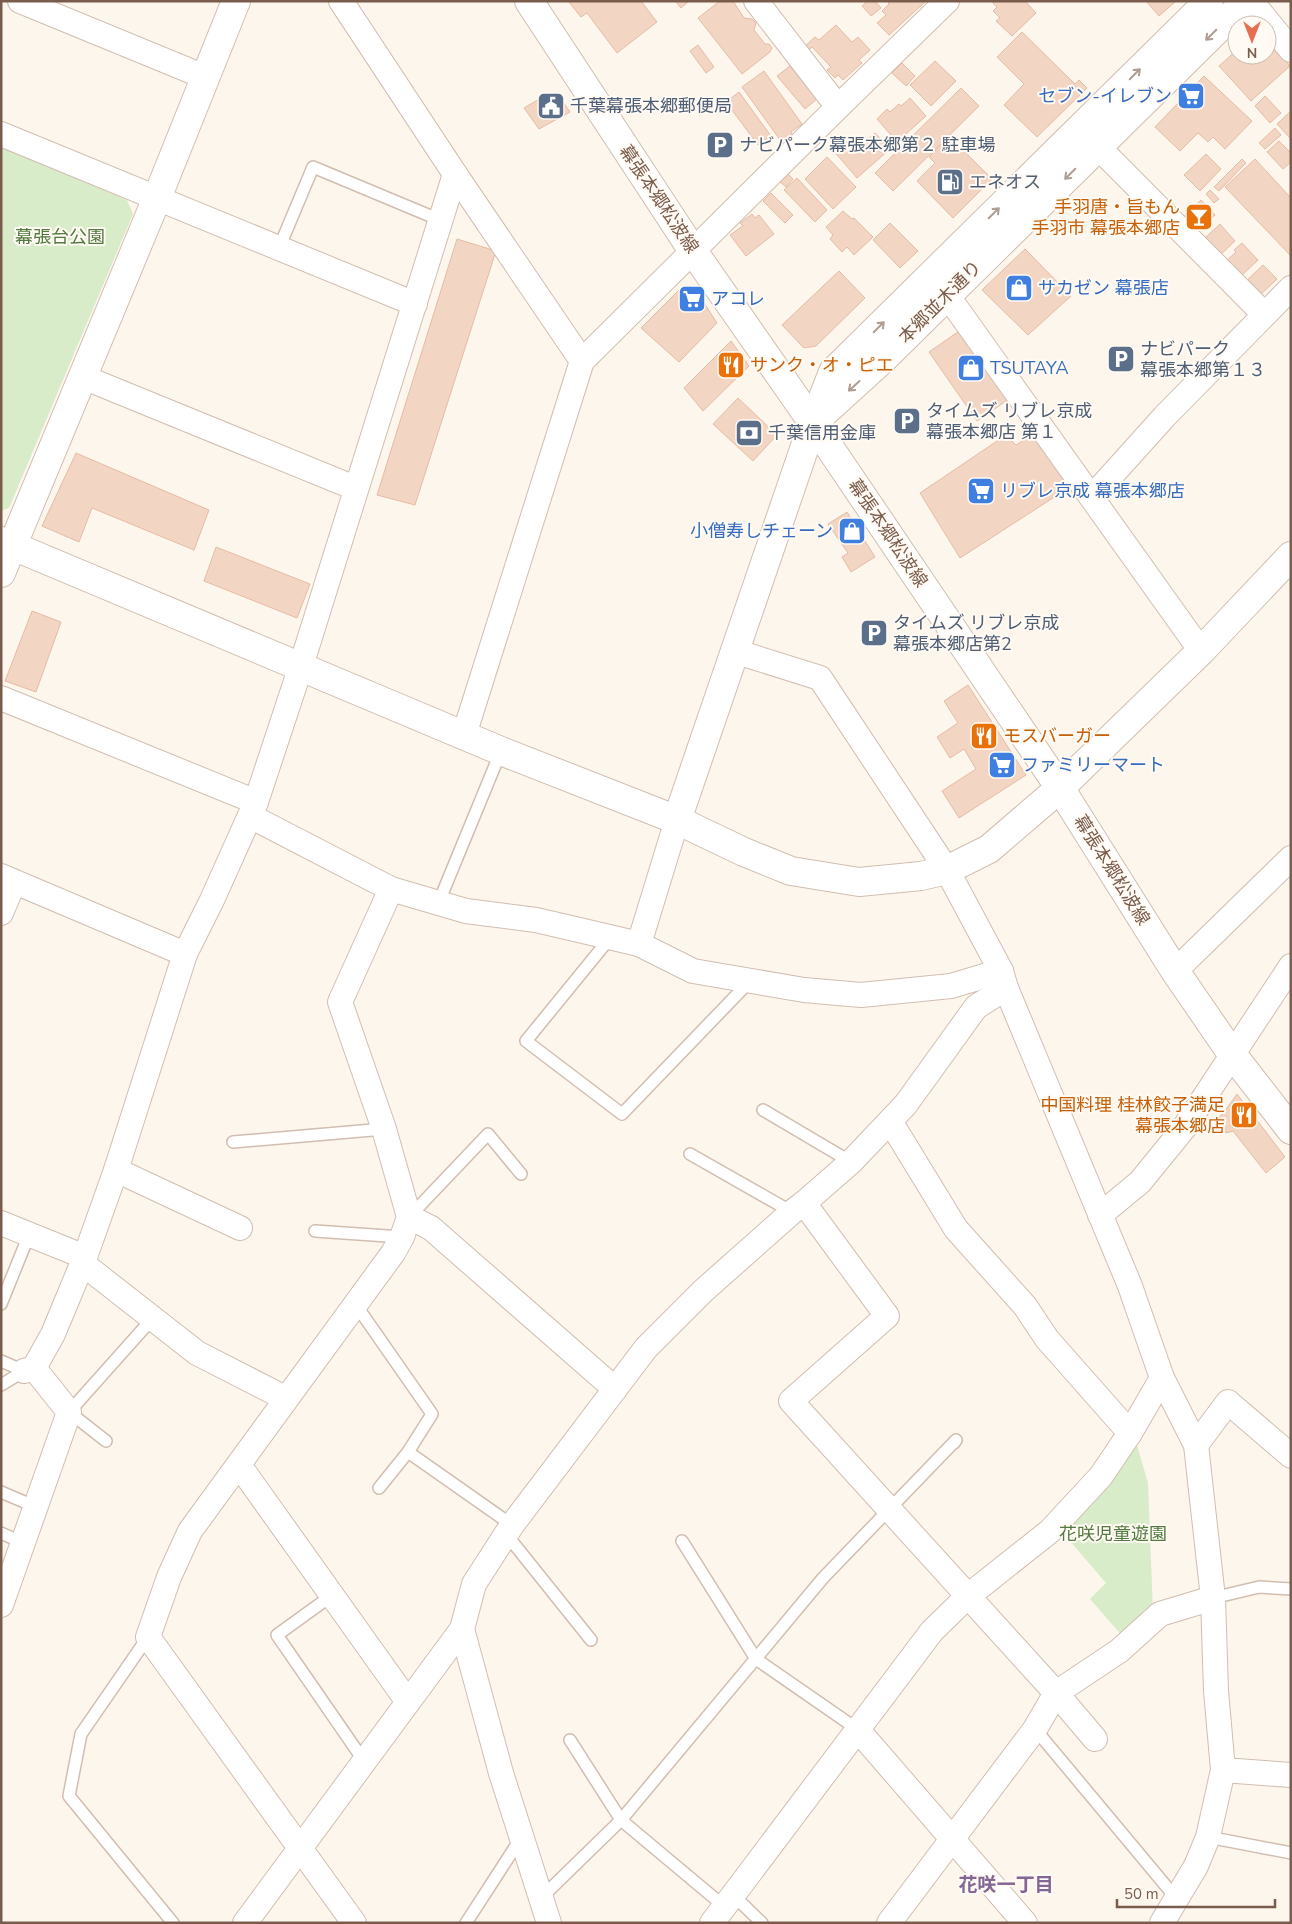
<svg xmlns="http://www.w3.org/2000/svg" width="1292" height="1924" font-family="'Nunito Sans','Noto Sans JP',sans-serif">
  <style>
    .green { fill: #d8ecc9 }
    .building { fill: #f3d5c3; stroke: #e6bba3 }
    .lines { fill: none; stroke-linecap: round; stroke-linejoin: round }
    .service-casing { stroke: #d1beb0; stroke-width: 14 }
    .minor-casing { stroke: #d1beb0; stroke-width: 26 }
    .tertiary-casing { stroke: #d1beb0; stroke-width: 30 }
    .service { stroke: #fff; stroke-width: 11 }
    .minor { stroke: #fff; stroke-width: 24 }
    .tertiary { stroke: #fff; stroke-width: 28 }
    .oneway { stroke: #af9d94 }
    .labels { text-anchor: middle; stroke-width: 4; stroke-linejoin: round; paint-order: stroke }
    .shop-label { font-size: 18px; fill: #366cbe; stroke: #fffaf3; text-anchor: start }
    .service-label { font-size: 18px; fill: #4e5e75; stroke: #fffaf3; text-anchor: start }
    .street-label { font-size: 18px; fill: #7a5c4d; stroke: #fffaf3 }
    .food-label { font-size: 18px; fill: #c56008; stroke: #fffaf3; text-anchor: end }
    .park-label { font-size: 18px; fill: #537a41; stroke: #fffaf3 }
    .neighbourhood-label { font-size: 19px; font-weight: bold; fill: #846695; stroke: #fffaf3 }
  </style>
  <rect width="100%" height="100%" fill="#fdf6ec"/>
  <g class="green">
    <path d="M1 147 127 200 133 214 9 508 1 511Z"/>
    <path d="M1136 1442 1148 1483 1153 1612 1125 1639 1090 1599 1106 1583 1064 1534 1110 1480Z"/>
  </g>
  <g class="building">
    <path d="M568 1H641L657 22 617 53 587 13 581 17Z"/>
    <path d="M675 1H689L681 8Z"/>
    <path d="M720 1H733L744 18 752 19 756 23 754 30 765 44H769L772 48 770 52 742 74 698 18Z"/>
    <path d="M867 1H875L881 8 871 16 862 6Z"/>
    <path d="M888 1H924L925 2 889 35 877 23 886 15 882 11 889 4Z"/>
    <path d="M991 1H1025L1036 13 1012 36 996 21 1000 18 993 11 997 7Z"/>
    <path d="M1146 1H1174L1175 2 1159 16Z"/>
    <path d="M836 25 852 42 858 37 870 50 859 60 862 63 843 80 838 75 835 78 827 70 831 67 812 47 808 51 804 47 815 37 819 40Z"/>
    <path d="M1022 32 1075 84 1079 80 1087 88 1037 137 1004 105 1024 84 997 57Z"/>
    <path d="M1267 35 1275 44 1272 46 1290 66 1251 101 1219 66 1237 50V55H1267Z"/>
    <path d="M698 45 714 67 706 73 690 51Z"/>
    <path d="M935 61 956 81 931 106 910 85Z"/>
    <path d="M902 63 915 76 906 86 892 73Z"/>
    <path d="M790 66 817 99 805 109 777 76Z"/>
    <path d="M764 71 802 124 791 132 793 136 783 144 742 87Z"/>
    <path d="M1204 76 1252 121 1225 149 1213 137 1208 142 1198 133 1180 151 1155 127Z"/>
    <path d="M961 88 979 106 893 191 875 173Z"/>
    <path d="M739 92 771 136 758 145 726 102Z"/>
    <path d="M1265 96 1281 113 1270 123 1255 106Z"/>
    <path d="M541 98 547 108 561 99 570 112 539 129 524 108Z"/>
    <path d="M910 98 926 116 897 142 877 119 887 109 890 112 899 104 901 106Z"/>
    <path d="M1291 111V139L1277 124Z"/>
    <path d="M1275 128 1281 135 1265 149 1259 143Z"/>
    <path d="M875 133 890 149 857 178 832 149 840 142 843 145 851 138 859 147Z"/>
    <path d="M949 136 992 179 953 218 917 181 935 163 929 157Z"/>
    <path d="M1279 141 1291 153V162L1283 169 1267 152Z"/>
    <path d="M1206 154 1221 169 1200 191 1184 175Z"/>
    <path d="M827 157 856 187 833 209 805 179Z"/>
    <path d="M1242 159 1246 163 1219 191 1214 187Z"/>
    <path d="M1255 159 1291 198V256L1225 187Z"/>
    <path d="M787 173 793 179 786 187 779 181Z"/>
    <path d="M797 178 827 210 815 222 784 190Z"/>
    <path d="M1210 190 1219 199 1214 203 1206 194Z"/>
    <path d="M771 193 793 215 785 223 763 201Z"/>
    <path d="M1201 200 1215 215 1197 232 1182 218Z"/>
    <path d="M843 211 852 219 854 218 873 237 854 255 847 247 842 252 830 239 833 235 826 227Z"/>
    <path d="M752 214 755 218 759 215 774 234 746 256 730 235 743 226 740 223Z"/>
    <path d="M890 223 918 251 900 268 873 240Z"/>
    <path d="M1220 224 1235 241 1216 259 1205 238Z"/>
    <path d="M457 239 496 251 415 505 377 495Z"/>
    <path d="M1242 243 1258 260 1237 280 1223 264 1236 252 1234 250Z"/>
    <path d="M1025 249 1071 296 1028 335 982 290Z"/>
    <path d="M1263 265 1277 279 1256 299 1243 284Z"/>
    <path d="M839 271 865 298 816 346 804 348 782 325Z"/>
    <path d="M693 286 717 323 679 362 641 328 680 289 685 293Z"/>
    <path d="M965 327 1012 397 977 421 929 352Z"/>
    <path d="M731 341 749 366 703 411 684 388Z"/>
    <path d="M738 398 777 435 753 461 713 424Z"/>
    <path d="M1033 434 1070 487 960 558 920 493 1006 435 1016 445Z"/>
    <path d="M76 453 209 510 194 550 92 508 79 542 42 526Z"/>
    <path d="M847 512 875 557 851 572 842 557 848 553 828 524Z"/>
    <path d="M216 547 310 584 297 618 204 581Z"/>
    <path d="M32 611 61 622 36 692 5 681Z"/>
    <path d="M968 685 1026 775 959 818 942 791 976 769 964 749 950 758 937 737 958 723 944 701Z"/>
    <path d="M1237 1094 1285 1157 1266 1173 1233 1131 1226 1133 1215 1119 1222 1115Z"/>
  </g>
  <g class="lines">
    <g class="service-casing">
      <g id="service">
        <path d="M279 248 313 167 440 220"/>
        <path d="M438 904 501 751"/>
        <path d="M610 938 526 1041 622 1114 751 980"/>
        <path d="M763 1110 851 1162"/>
        <path d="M233 1142 384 1129"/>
        <path d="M690 1154 792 1212"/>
        <path d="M409 1217 488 1134 521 1174"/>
        <path d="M315 1231 402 1237"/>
        <path d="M1 1304 29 1235"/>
        <path d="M356 1305 432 1414 408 1452 379 1488"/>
        <path d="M1 1361 24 1371"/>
        <path d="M1 1385 24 1371"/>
        <path d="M106 1441 69 1412 152 1319"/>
        <path d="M408 1452 512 1525"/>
        <path d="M1 1492 36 1507"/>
        <path d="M1 1533 23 1543"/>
        <path d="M506 1534 591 1640"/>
        <path d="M682 1541 756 1659 857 1729"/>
        <path d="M331 1596 277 1635 364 1761"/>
        <path d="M1213 1598 1259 1587 1291 1589"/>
        <path d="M148 1637 81 1734 69 1796 173 1923"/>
        <path d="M1035 1729 1176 1898"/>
        <path d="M570 1740 621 1820 725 1907"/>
        <path d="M1208 1837 1291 1853"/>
        <path d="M734 1896 762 1923"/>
        <path d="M540 1899 621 1820 823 1578 956 1440 954 1443"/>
        <path d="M466 1923 521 1838"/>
      </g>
    </g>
    <g class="minor-casing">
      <g id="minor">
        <path d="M20 1 205 77"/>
        <path d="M341 1 455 174 582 361"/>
        <path d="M756 1 838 107"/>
        <path d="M1251 1 1291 50"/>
        <path d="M1 134 415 304"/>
        <path d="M1098 147 1264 314"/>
        <path d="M947 295 1201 651"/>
        <path d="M83 377 355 488"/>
        <path d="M1092 497 1165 416 1291 288"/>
        <path d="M734 651 820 678 947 870 1001 971 1006 988 1130 1286 1162 1378 1196 1445 1213 1598 1216 1691 1223 1770 1208 1837 1196 1866 1162 1923"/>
        <path d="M1 698 256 802"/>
        <path d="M464 735 582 361 838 107 947 1"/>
        <path d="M250 816 391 889 466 911 536 920 639 944 693 971 804 990 861 995 951 986 1001 971"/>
        <path d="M1 876 185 954"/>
        <path d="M1 913 14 882"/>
        <path d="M639 944 677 820"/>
        <path d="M1175 971 1291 858"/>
        <path d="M890 1121 956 1229 1025 1306 1047 1339 1130 1433"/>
        <path d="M116 1170 240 1228"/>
        <path d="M804 1203 887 1316 791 1401 1056 1693 1095 1739"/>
        <path d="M1100 1215 1140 1182 1184 1128 1291 966"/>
        <path d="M409 1217 431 1228 615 1389"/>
        <path d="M1 1223 85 1257"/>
        <path d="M82 1263 197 1353 285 1398"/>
        <path d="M24 1371 34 1368 53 1334 85 1257 116 1170 185 954 212 900 256 802 301 666 455 174"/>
        <path d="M1196 1445 1228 1402 1291 1456"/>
        <path d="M239 1465 408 1702"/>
        <path d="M1 1605 69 1412 34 1368"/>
        <path d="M462 1629 501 1773 549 1923"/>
        <path d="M857 1729 1025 1923"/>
        <path d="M1223 1770 1291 1775"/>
        <path d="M245 1923 462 1629 474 1584 512 1525 646 1348 703 1291 792 1212 804 1203 851 1162 890 1121 906 1104 976 1007 1006 988"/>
        <path d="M354 1923 148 1637 169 1577 190 1531 393 1253 402 1237 409 1217 384 1129 340 1002 391 889"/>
        <path d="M712 1923 932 1631 967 1597 1050 1531 1101 1476 1130 1433 1162 1378"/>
        <path d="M889 1923 1035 1729 1056 1693 1119 1651 1160 1614 1213 1598"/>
      </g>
    </g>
    <g class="tertiary-casing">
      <g id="tertiary">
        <path d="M529 1 693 251 813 423 1060 788 1175 971 1232 1054 1291 1130"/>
        <path d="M816 420 882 360 1246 1"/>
        <path d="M1 541 501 751 677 820 744 852 791 871 859 882 921 876 947 870 989 849 1060 788 1201 651 1291 556"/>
        <path d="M1 573 157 198 236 1"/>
        <path d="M677 820 813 423 833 372 1209 1"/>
      </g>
    </g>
    <use href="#service" class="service"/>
    <use href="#minor" class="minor"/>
    <use href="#tertiary" class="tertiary"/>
  </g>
  <defs><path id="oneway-shaft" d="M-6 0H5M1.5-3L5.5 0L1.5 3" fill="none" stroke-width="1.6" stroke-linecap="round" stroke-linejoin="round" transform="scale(1.25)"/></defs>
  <g class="oneway">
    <use href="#oneway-shaft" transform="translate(1211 35) rotate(135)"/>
    <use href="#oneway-shaft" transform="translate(1135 74) rotate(-45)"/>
    <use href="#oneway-shaft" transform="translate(1070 174) rotate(135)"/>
    <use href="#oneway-shaft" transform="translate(994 213) rotate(-45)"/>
    <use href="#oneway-shaft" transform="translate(879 327) rotate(-45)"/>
    <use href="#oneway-shaft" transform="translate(854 386) rotate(138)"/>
  </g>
  <defs>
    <g id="supermarket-square" transform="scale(1.4375)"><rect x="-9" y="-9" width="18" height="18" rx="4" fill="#3f7fe0" stroke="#fffaf3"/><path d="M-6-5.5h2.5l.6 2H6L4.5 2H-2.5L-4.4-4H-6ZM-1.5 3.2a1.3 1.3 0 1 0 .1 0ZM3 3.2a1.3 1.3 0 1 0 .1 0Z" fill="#fff"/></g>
    <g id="civic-square" transform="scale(1.4375)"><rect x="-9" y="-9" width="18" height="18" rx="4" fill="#5c6f8a" stroke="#fffaf3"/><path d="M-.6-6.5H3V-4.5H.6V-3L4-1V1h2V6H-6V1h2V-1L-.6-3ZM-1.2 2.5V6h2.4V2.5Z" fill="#fff"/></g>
    <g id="parking-square" transform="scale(1.4375)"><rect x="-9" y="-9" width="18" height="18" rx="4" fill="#5c6f8a" stroke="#fffaf3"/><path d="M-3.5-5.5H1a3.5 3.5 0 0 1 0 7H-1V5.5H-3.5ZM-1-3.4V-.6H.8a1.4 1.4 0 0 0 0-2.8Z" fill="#fff"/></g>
    <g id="fuel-square" transform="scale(1.4375)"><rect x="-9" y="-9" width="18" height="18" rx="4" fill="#5c6f8a" stroke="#fffaf3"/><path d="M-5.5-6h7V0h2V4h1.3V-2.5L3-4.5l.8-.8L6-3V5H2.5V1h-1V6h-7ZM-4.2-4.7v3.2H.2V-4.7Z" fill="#fff"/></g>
    <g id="bar-square" transform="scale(1.4375)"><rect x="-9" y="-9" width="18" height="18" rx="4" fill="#e8710a" stroke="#fffaf3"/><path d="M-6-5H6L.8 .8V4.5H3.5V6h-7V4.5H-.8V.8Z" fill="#fff"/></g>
    <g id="shop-square" transform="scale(1.4375)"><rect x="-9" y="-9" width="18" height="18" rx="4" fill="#3f7fe0" stroke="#fffaf3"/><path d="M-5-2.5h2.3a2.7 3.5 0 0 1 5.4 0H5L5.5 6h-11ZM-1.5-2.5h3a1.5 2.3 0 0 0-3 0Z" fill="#fff"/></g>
    <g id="restaurant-square" transform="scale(1.4375)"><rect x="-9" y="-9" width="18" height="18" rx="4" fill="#e8710a" stroke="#fffaf3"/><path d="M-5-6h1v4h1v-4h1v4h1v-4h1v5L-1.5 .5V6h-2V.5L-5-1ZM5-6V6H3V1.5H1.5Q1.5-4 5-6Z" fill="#fff"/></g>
    <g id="bank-square" transform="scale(1.4375)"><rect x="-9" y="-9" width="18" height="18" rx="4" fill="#5c6f8a" stroke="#fffaf3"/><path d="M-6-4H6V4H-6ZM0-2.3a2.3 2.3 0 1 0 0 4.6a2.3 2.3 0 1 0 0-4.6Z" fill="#fff"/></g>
  </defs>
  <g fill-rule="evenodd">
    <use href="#supermarket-square" x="1191" y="96"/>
    <use href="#civic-square" x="551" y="106"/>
    <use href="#parking-square" x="720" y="145"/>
    <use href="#fuel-square" x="950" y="182"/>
    <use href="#bar-square" x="1199" y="217"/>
    <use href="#shop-square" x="1019" y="288"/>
    <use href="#supermarket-square" x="692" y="299"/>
    <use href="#parking-square" x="1121" y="359"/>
    <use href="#restaurant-square" x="731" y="365"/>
    <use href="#shop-square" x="971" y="368"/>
    <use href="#parking-square" x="907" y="421"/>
    <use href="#bank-square" x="749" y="433"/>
    <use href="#supermarket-square" x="981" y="491"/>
    <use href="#shop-square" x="852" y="531"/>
    <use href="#parking-square" x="874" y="633"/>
    <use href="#restaurant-square" x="984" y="736"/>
    <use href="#supermarket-square" x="1002" y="765"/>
    <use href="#restaurant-square" x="1244" y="1115"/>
  </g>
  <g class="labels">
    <g class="shop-label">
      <text x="1172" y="102" text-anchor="end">セブン-イレブン</text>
      <text x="1038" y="294">サカゼン 幕張店</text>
      <text x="711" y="305">アコレ</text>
      <text x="990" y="374">TSUTAYA</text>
      <text x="1000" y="497">リブレ京成 幕張本郷店</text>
      <text x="833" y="537" text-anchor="end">小僧寿しチェーン</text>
      <text x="1021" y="771">ファミリーマート</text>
    </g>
    <g class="service-label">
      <text x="570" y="112">千葉幕張本郷郵便局</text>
      <text x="739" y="151">ナビパーク幕張本郷第２ 駐車場</text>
      <text x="969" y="188">エネオス</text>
      <text x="1140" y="355">ナビパーク<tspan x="1140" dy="21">幕張本郷第１３</tspan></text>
      <text x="926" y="417">タイムズ リブレ京成<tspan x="926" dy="21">幕張本郷店 第１</tspan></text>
      <text x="768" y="439">千葉信用金庫</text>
      <text x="893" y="629">タイムズ リブレ京成<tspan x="893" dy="21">幕張本郷店第2</tspan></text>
    </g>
    <g class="street-label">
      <text transform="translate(659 199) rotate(56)" y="6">幕張本郷松波線</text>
      <text transform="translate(940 302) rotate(-45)" y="6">本郷並木通り</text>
      <text transform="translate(888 533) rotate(56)" y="6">幕張本郷松波線</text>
      <text transform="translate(1112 870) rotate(58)" y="6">幕張本郷松波線</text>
    </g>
    <g class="food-label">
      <text x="1180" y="213">手羽唐・旨もん<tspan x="1180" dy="21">手羽市 幕張本郷店</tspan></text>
      <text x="750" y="371" text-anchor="start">サンク・オ・ピエ</text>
      <text x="1003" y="742" text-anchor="start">モスバーガー</text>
      <text x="1225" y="1111">中国料理 桂林餃子満足<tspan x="1225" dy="21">幕張本郷店</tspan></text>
    </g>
    <g class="park-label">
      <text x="60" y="243">幕張台公園</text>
      <text x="1113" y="1540">花咲児童遊園</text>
    </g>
    <g class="neighbourhood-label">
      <text x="1006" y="1891">花咲一丁目</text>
    </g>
  </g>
  <rect width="1292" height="1924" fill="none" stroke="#7a5c4d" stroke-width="5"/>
  <g transform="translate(1252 40) rotate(180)"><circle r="24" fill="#fffaf3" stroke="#cabbb1"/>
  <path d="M0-4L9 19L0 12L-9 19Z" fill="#e76f51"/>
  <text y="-8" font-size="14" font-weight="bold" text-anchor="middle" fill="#7a5c4d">N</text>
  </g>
  <path d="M1117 1899v8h158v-8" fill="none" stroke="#7a5c4d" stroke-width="2.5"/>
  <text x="1124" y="1899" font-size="15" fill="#7a5c4d" stroke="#fffaf3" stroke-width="4" paint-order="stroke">50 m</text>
</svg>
